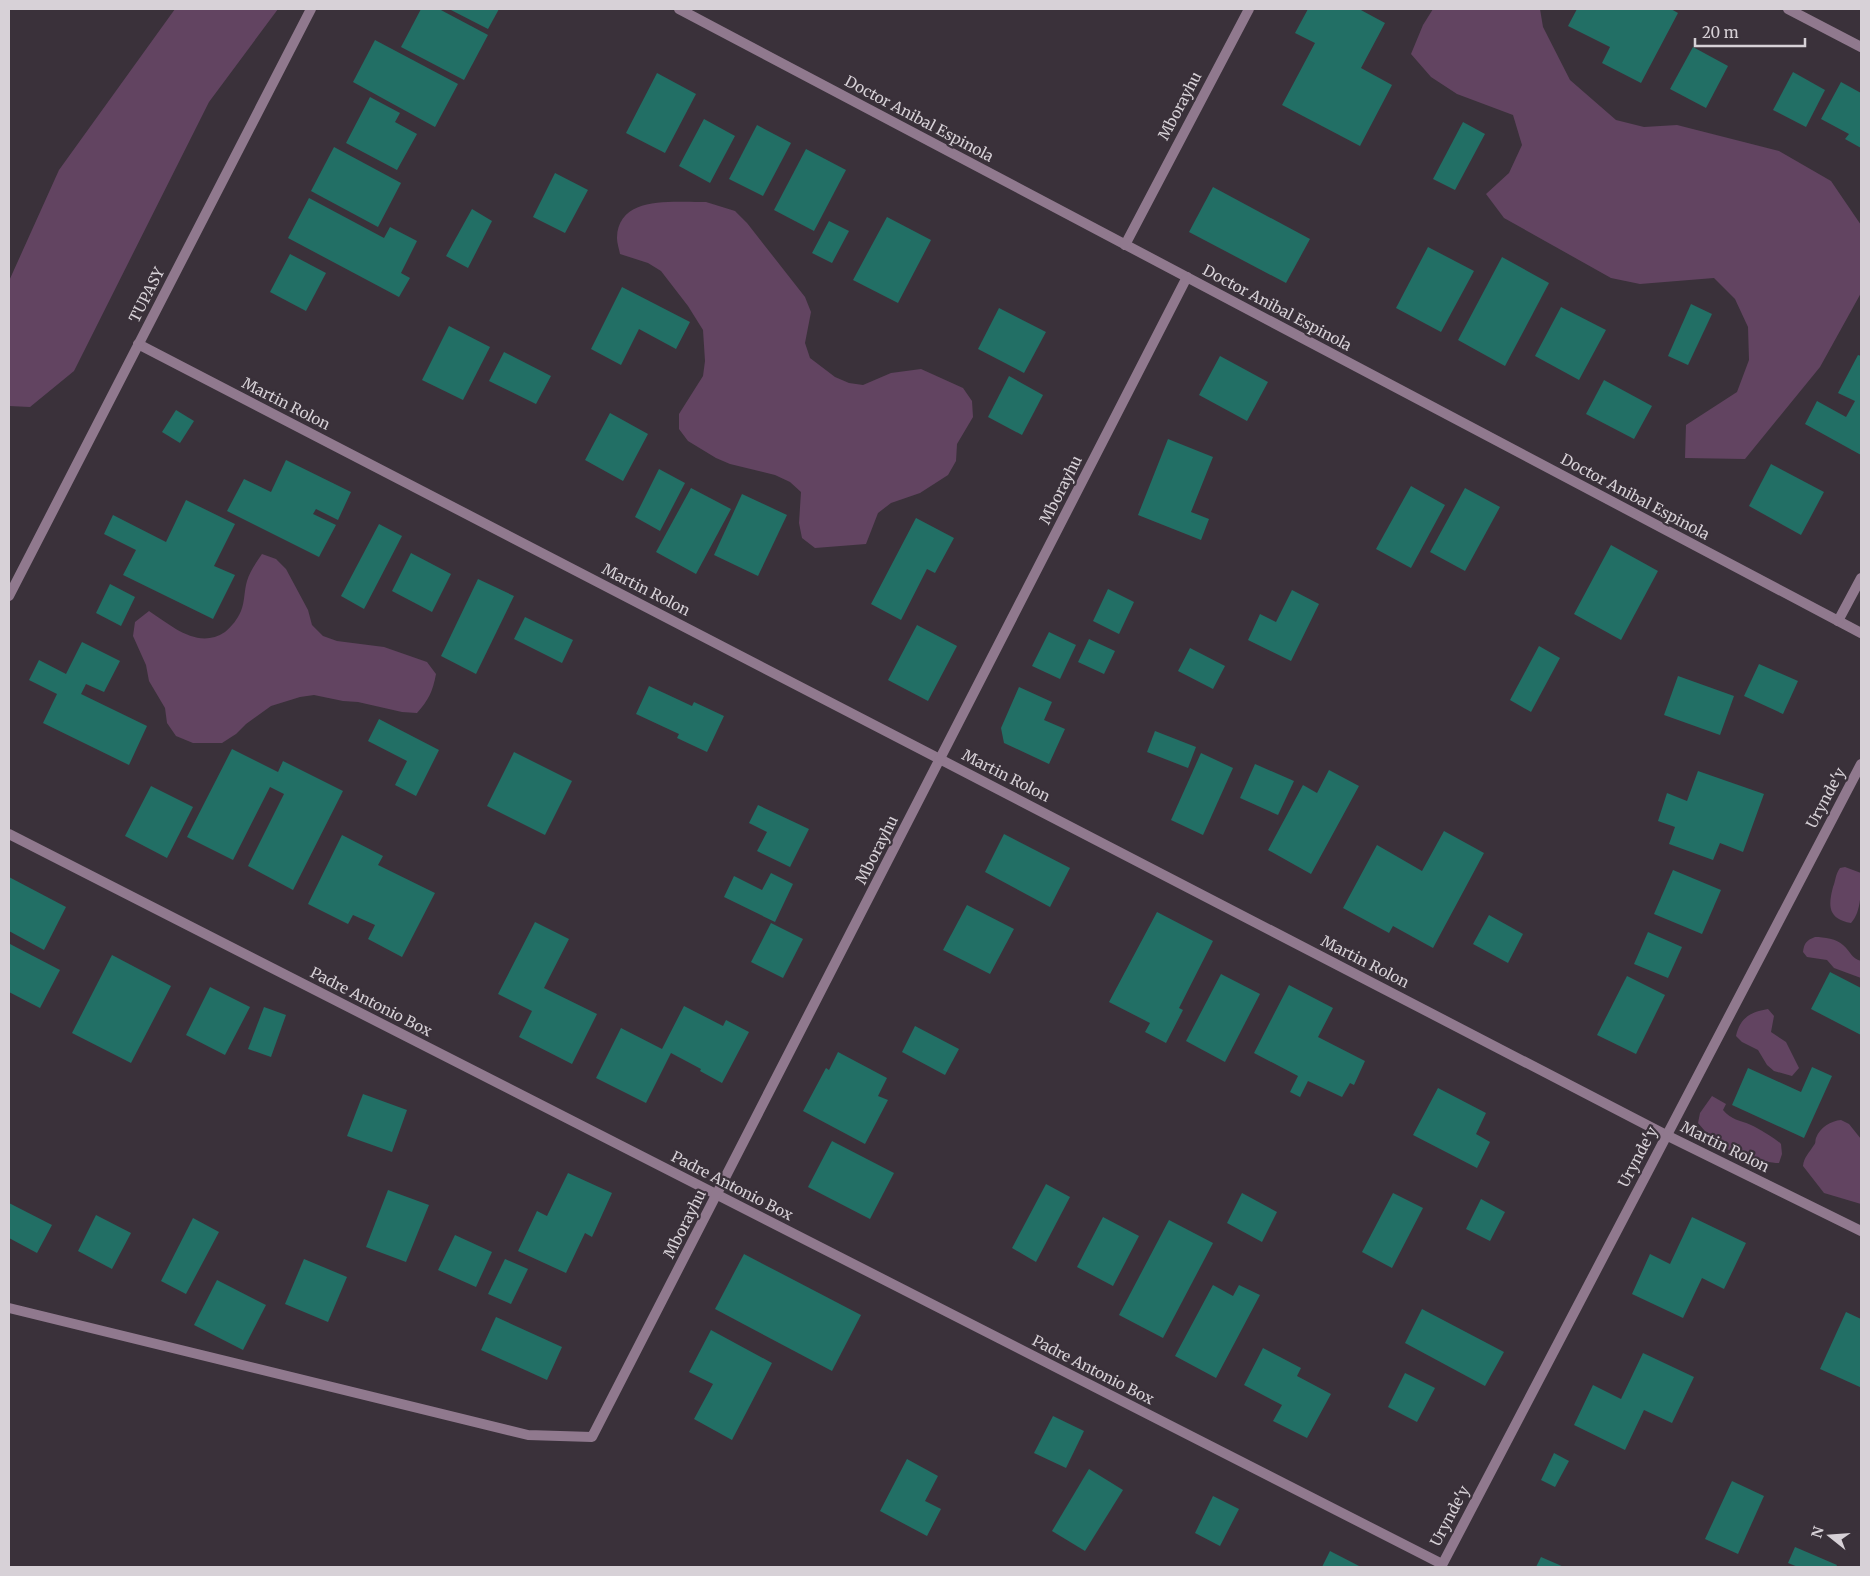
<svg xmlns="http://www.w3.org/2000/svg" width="1870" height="1576" font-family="Merriweather,serif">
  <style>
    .green { fill: #624461 }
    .building { fill: #226f65 }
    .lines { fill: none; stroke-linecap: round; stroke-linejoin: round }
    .minor { stroke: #90798e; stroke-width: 10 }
    .labels { text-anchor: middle; stroke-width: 4.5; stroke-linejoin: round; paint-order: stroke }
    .street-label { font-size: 15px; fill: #d7d1d7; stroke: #3a313a }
  </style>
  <rect width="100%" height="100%" fill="#3a313a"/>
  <g class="green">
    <path d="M175 9H278L209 102 74 371 30 407 9 406V281L59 170Z"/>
    <path d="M1433 9H1540L1543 27 1570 80 1616 120 1644 127 1677 125 1779 151 1831 181 1861 225V293L1820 367 1745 459 1685 458 1686 425 1737 392 1749 360 1748 327 1735 299 1714 278 1640 284 1611 278 1504 218 1486 194 1509 173 1522 145 1513 115 1457 94 1431 77 1411 54 1423 25Z"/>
    <path d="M706 202 735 211 747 223 805 297 811 312 805 343 810 358 835 377 849 383 863 385 891 373 921 369 963 388 972 401 973 417 957 444 956 461 948 475 920 493 891 503 878 513 866 544 815 548 802 538 799 523 801 492 790 482 775 475 730 464 716 458 688 441 679 429V414L703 376 705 361 703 330 688 306 661 271 648 263 620 254C619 249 617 243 617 238 618 194 676 203 706 202Z"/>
    <path d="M262 554 276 559 286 569 308 610 312 625 323 636 337 641 384 647 427 662 436 674C433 691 428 701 417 713L402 712 358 702 343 701 314 695 300 697 271 706 246 724 236 734 222 743H193L176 736 167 723 165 708 149 681 146 665 133 636 135 622 149 611C172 626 198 650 225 632 232 626 237 620 241 611 245 601 244 591 247 581 250 571 256 563 262 554Z"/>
    <path d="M1845 867 1861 873C1861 888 1862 912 1851 923 1828 919 1828 906 1833 887 1836 880 1835 875 1840 868Z"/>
    <path d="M1815 937C1824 937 1837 939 1843 945 1851 952 1851 958 1861 961V978L1834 968 1827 960 1807 957 1803 952C1804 943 1807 940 1815 937Z"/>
    <path d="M1768 1009 1774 1016 1771 1032 1786 1042 1799 1068 1792 1076 1774 1071 1767 1065 1758 1050 1742 1042 1736 1036C1740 1018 1750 1012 1768 1009Z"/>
    <path d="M1712 1096 1726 1104 1723 1110C1731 1120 1740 1120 1751 1125 1759 1129 1775 1138 1781 1144L1782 1154 1779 1163C1764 1163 1729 1153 1717 1143 1710 1137 1704 1130 1698 1123L1700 1113Z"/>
    <path d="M1841 1120 1849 1124 1861 1139V1204L1824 1193 1803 1166C1804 1157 1809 1153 1814 1145 1816 1143 1815 1141 1816 1138 1820 1127 1831 1121 1841 1120Z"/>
  </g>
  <g class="building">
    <path d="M421 9H439L488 35 464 80 401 47Z"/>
    <path d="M449 9H499L488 29Z"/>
    <path d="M1308 9H1359L1385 23 1361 68 1392 85 1360 146 1282 105 1315 43 1295 33Z"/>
    <path d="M1577 9H1671L1678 13 1641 83 1602 63 1610 47 1568 26Z"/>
    <path d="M375 40 458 84 435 127 353 82Z"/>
    <path d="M1693 47 1728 66 1706 108 1670 89Z"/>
    <path d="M1793 72 1825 90 1806 127 1773 110Z"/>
    <path d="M657 73 696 94 665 153 626 133Z"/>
    <path d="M1841 82 1861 93V148L1845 139 1849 134 1821 119Z"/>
    <path d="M370 97 400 113 395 122 417 134 397 170 346 143Z"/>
    <path d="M704 119 735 136 710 183 679 166Z"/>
    <path d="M1463 122 1485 134 1455 190 1433 179Z"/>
    <path d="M757 125 791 143 763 196 729 179Z"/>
    <path d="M334 147 401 183 378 227 311 191Z"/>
    <path d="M806 149 846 170 814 231 774 210Z"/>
    <path d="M555 173 588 190 565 233 533 217Z"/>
    <path d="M1213 187 1310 239 1286 283 1189 232Z"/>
    <path d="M309 198 384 238 390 227 417 241 401 273 410 278 399 297 288 238Z"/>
    <path d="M472 209 492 221 468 268 446 256Z"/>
    <path d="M887 217 931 240 898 303 853 280Z"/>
    <path d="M829 221 849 231 832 263 812 253Z"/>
    <path d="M1428 247 1474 271 1441 332 1396 308Z"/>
    <path d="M290 254 326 273 306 311 270 292Z"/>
    <path d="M1502 257 1549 283 1505 366 1458 340Z"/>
    <path d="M622 287 690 322 676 349 639 329 621 365 591 349Z"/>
    <path d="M1691 304 1712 314 1688 365 1668 356Z"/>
    <path d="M1561 307 1606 330 1579 380 1535 356Z"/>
    <path d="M999 308 1046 332 1024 373 978 349Z"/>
    <path d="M449 326 490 347 463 400 422 380Z"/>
    <path d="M504 352 551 376 536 404 489 381Z"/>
    <path d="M1858 355 1861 356V455L1805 424 1817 401 1846 417 1855 401 1838 393Z"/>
    <path d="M1220 356 1268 382 1247 421 1199 395Z"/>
    <path d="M1009 376 1043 395 1022 435 988 417Z"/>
    <path d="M1604 380 1652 406 1634 439 1586 414Z"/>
    <path d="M176 410 194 421 180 443 162 432Z"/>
    <path d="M610 413 648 434 623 481 585 460Z"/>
    <path d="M1168 439 1213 457 1191 512 1209 519 1201 540 1138 515Z"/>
    <path d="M286 460 351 492 338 520 316 509 313 514 336 525 319 557 227 511 244 479 271 492Z"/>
    <path d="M1771 464 1824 492 1801 535 1749 506Z"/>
    <path d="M659 469 685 483 660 531 635 517Z"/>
    <path d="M1411 486 1445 505 1411 568 1376 549Z"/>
    <path d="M691 488 731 509 696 574 656 552Z"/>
    <path d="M1465 488 1500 507 1465 571 1430 552Z"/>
    <path d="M742 494 787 515 758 576 714 555Z"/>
    <path d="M186 500 235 524 214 566 235 575 213 619 123 575 136 550 104 534 113 515 166 542Z"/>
    <path d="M916 518 954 538 935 573 927 569 901 620 871 604Z"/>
    <path d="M379 524 402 536 364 609 341 596Z"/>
    <path d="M1611 545 1658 571 1621 640 1574 614Z"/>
    <path d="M411 553 451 574 432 612 392 591Z"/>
    <path d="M478 579 514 596 476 674 441 656Z"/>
    <path d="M110 584 135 597 121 626 96 613Z"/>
    <path d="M1108 589 1134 602 1119 634 1093 621Z"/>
    <path d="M1292 590 1319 604 1291 661 1248 640 1260 614 1276 622Z"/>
    <path d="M525 617 573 640 562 663 514 639Z"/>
    <path d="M917 625 957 646 928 701 888 680Z"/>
    <path d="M1049 632 1076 645 1060 679 1032 666Z"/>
    <path d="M1089 639 1115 651 1104 674 1078 662Z"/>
    <path d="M82 642 120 661 104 692 86 684 81 694 147 726 129 765 43 723 57 694 29 680 39 660 66 674Z"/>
    <path d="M1539 646 1560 658 1531 712 1510 700Z"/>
    <path d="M1190 648 1225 666 1213 689 1178 671Z"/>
    <path d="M1759 664 1798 681 1783 714 1744 696Z"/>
    <path d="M1678 676 1734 696 1720 735 1664 715Z"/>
    <path d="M649 686 692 706 694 702 724 716 707 752 677 738 679 734 636 714Z"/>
    <path d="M1019 687 1052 702 1044 720 1065 729 1049 764 1004 743 1001 728Z"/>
    <path d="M379 719 439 750 416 796 395 785 407 761 368 741Z"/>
    <path d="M1155 731 1196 747 1188 768 1147 752Z"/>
    <path d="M232 749 278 772 283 761 343 791 293 890 248 866 284 794 270 787 233 860 187 837Z"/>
    <path d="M514 752 572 781 545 835 487 806Z"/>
    <path d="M1201 753 1233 768 1203 835 1171 820Z"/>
    <path d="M1255 764 1294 781 1278 815 1240 798Z"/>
    <path d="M1329 770 1359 786 1311 874 1268 850 1303 785 1317 793Z"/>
    <path d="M1698 771 1764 794 1743 852 1720 843 1713 860 1669 844 1675 827 1658 821 1667 793 1687 801Z"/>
    <path d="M151 786 193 807 167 858 125 836Z"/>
    <path d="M758 805 809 829 790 867 757 851 767 832 749 823Z"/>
    <path d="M1444 831 1484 853 1433 948 1393 926 1389 933 1343 908 1377 845 1422 871Z"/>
    <path d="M1004 834 1070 868 1050 907 985 872Z"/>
    <path d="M342 835 383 856 378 865 435 893 402 957 368 939 375 925 353 915 348 924 308 904Z"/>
    <path d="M1673 870 1721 890 1702 934 1654 914Z"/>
    <path d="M771 873 793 884 775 922 724 897 734 876 762 890Z"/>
    <path d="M9 877 66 907 44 950 9 931Z"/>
    <path d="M967 905 1014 929 990 974 943 950Z"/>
    <path d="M1157 912 1213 941 1179 1008 1183 1010 1166 1043 1145 1032 1150 1023 1109 1002Z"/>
    <path d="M1489 915 1523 934 1508 963 1473 944Z"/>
    <path d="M535 922 569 939 544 988 597 1014 572 1064 519 1037 532 1011 498 994Z"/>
    <path d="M771 923 803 939 783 978 751 962Z"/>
    <path d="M1648 932 1682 947 1668 978 1634 964Z"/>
    <path d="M10 944 60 970 40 1008 9 992Z"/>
    <path d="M112 955 171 986 131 1063 72 1033Z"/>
    <path d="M1830 972 1861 988V1035L1811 1009Z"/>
    <path d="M1221 974 1260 994 1225 1062 1186 1041Z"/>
    <path d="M1627 976 1665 995 1636 1054 1597 1035Z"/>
    <path d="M1289 985 1333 1008 1318 1037 1365 1061 1354 1085 1350 1083 1342 1097 1308 1081 1300 1097 1290 1092 1298 1076 1254 1053Z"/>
    <path d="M210 987 250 1007 225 1055 186 1035Z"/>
    <path d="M684 1006 723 1026 726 1020 749 1032 722 1083 700 1071 701 1069 671 1053 646 1103 596 1078 621 1028 662 1049Z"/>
    <path d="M264 1007 286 1015 271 1057 248 1049Z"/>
    <path d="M915 1026 959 1049 945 1075 902 1052Z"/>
    <path d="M838 1052 887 1078 878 1096 888 1100 865 1144 803 1111 826 1068 829 1070Z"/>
    <path d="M1812 1067 1832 1076 1804 1138 1732 1105 1748 1068 1801 1092Z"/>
    <path d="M1438 1088 1486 1113 1476 1134 1490 1142 1477 1168 1413 1135Z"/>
    <path d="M363 1094 407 1110 392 1152 347 1136Z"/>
    <path d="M832 1141 894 1173 870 1219 808 1187Z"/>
    <path d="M568 1173 612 1193 592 1237 585 1233 566 1273 518 1251 537 1211 547 1216Z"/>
    <path d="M1046 1184 1070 1197 1036 1262 1012 1248Z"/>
    <path d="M388 1190 429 1205 406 1262 366 1247Z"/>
    <path d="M1242 1193 1277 1212 1262 1242 1227 1223Z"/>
    <path d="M1393 1193 1423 1208 1392 1268 1362 1252Z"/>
    <path d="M1481 1199 1505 1212 1490 1241 1466 1229Z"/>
    <path d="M9 1203 52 1225 37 1253 9 1238Z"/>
    <path d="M96 1215 131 1233 112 1269 78 1251Z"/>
    <path d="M1103 1217 1139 1236 1113 1286 1077 1267Z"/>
    <path d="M1692 1217 1746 1243 1724 1289 1702 1278 1683 1318 1632 1294 1650 1254 1670 1264Z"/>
    <path d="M193 1218 219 1232 186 1294 161 1281Z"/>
    <path d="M1169 1220 1213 1243 1163 1338 1119 1315Z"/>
    <path d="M455 1235 492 1252 476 1287 438 1270Z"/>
    <path d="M744 1254 861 1315 832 1371 715 1309Z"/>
    <path d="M304 1259 347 1277 328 1322 285 1304Z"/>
    <path d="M505 1259 528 1269 511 1304 488 1294Z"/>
    <path d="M217 1280 266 1305 243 1350 194 1325Z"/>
    <path d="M1213 1285 1233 1296 1239 1285 1260 1295 1216 1378 1175 1356Z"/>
    <path d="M1422 1309 1504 1352 1485 1386 1405 1343Z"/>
    <path d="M1846 1312 1861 1319V1383L1860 1387 1820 1369Z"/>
    <path d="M496 1317 562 1347 547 1380 481 1350Z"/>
    <path d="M711 1330 772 1363 732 1440 694 1419 713 1384 689 1372Z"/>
    <path d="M1263 1348 1301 1368 1297 1376 1331 1394 1307 1438 1273 1421 1282 1405 1244 1385Z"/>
    <path d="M1643 1353 1694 1377 1672 1423 1644 1410 1625 1450 1574 1425 1593 1385 1621 1399Z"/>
    <path d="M1405 1373 1435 1388 1417 1422 1388 1407Z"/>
    <path d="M1053 1416 1084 1431 1066 1468 1034 1453Z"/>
    <path d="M1554 1453 1569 1461 1555 1487 1541 1480Z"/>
    <path d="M907 1459 938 1476 925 1501 941 1509 927 1536 880 1511Z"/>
    <path d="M1089 1469 1123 1490 1085 1551 1052 1531Z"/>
    <path d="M1732 1481 1764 1496 1738 1554 1705 1539Z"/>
    <path d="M1213 1496 1239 1509 1220 1546 1195 1533Z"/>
    <path d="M1795 1547 1837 1565 1836 1567H1798L1788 1563Z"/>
    <path d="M1330 1551 1361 1567H1322Z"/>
    <path d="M1541 1557 1564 1567H1536Z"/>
  </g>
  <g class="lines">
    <g class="minor">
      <path d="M679 9 1861 633"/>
      <path d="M1788 9 1861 47"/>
      <path d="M1125 245 1249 9"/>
      <path d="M138 344 1666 1135 1861 1231"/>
      <path d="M9 596 311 9"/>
      <path d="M1838 621 1861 578"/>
      <path d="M9 834 1442 1564"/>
      <path d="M9 1308 528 1435 592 1437 1187 277"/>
      <path d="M1441 1567 1861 764"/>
    </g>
  </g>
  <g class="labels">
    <g class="street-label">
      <text transform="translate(1180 106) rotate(-62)" y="5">Mborayhu</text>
      <text transform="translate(919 119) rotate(28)" y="5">Doctor Anibal Espinola</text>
      <text transform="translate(147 295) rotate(-63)" y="5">TUPASY</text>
      <text transform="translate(1277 308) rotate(28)" y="5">Doctor Anibal Espinola</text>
      <text transform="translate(286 404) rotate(27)" y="5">Martin Rolon</text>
      <text transform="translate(1061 490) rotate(-63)" y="5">Mborayhu</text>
      <text transform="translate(1635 497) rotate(28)" y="5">Doctor Anibal Espinola</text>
      <text transform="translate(646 590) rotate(27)" y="5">Martin Rolon</text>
      <text transform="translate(1006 776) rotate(27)" y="5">Martin Rolon</text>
      <text transform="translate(1826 798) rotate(-62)" y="5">Urynde'y</text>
      <text transform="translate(877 850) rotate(-63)" y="5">Mborayhu</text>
      <text transform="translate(1365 962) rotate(27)" y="5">Martin Rolon</text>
      <text transform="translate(371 1002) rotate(27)" y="5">Padre Antonio Box</text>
      <text transform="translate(1725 1147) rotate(26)" y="5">Martin Rolon</text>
      <text transform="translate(1638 1157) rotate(-62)" y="5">Urynde'y</text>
      <text transform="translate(732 1186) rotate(27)" y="5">Padre Antonio Box</text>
      <text transform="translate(685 1224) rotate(-63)" y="5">Mborayhu</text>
      <text transform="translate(1093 1370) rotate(27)" y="5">Padre Antonio Box</text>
      <text transform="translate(1450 1516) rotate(-62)" y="5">Urynde'y</text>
    </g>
  </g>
  <rect width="1870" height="1576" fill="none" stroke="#d7d1d7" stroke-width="20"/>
  <g transform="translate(1830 1536) rotate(287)" stroke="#3a313a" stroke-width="4" paint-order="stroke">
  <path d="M0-4L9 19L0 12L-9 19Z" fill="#d7d1d7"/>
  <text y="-8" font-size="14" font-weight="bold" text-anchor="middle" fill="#d7d1d7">N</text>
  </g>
  <path d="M1695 38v8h110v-8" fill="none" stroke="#d7d1d7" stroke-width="2.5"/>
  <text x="1702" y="38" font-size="15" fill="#d7d1d7" stroke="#3a313a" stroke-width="4" paint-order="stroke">20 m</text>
</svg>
